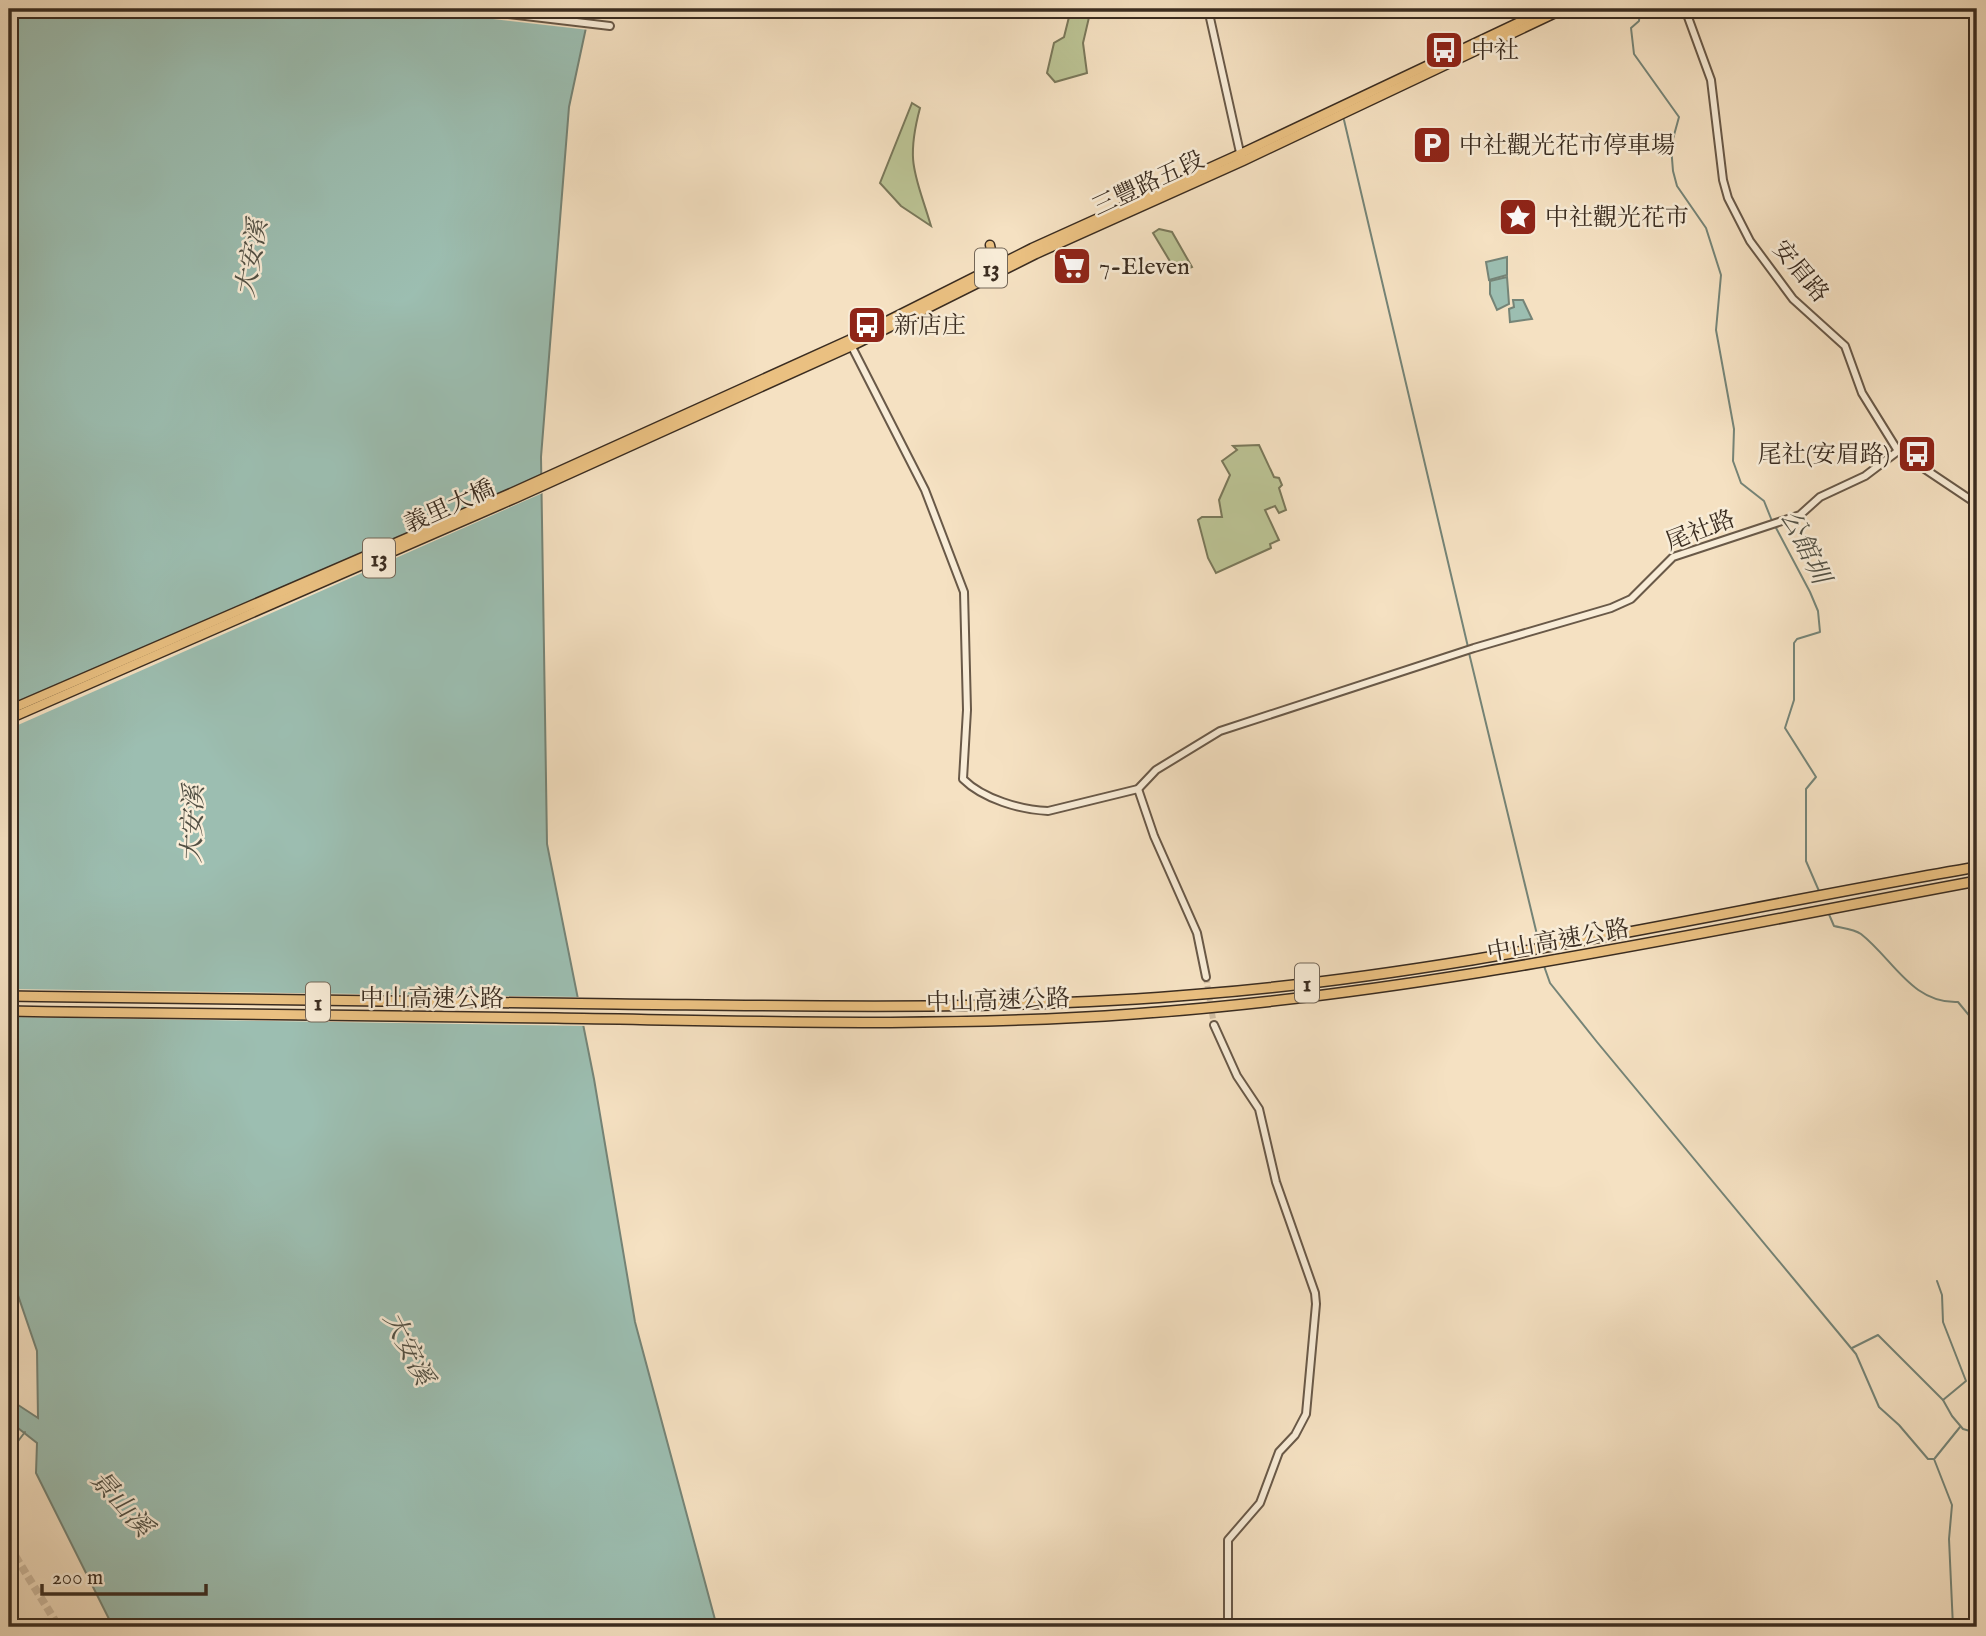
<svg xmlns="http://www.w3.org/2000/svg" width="1986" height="1636" font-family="'IM FELL English','Noto Serif TC',serif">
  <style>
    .green { fill: #bbc394; stroke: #7a785a; stroke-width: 2 }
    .water { fill: #9cbeb1; stroke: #758477; stroke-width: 2 }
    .pier { fill: #f5e1c2 }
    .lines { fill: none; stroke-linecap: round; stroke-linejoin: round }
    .stream { stroke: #758477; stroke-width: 2 }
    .minor-tunnel { stroke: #d0bda2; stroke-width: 6; stroke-dasharray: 6 3; stroke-linecap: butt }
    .major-tunnel { stroke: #d0bda2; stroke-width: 8; stroke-dasharray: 8 4; stroke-linecap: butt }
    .minor-casing { stroke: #695948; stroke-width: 10 }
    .major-casing { stroke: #3a2c20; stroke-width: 11 }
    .highway-casing { stroke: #3a2c20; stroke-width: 12 }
    .minor { stroke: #f8ecd7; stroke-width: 6 }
    .major { stroke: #eac081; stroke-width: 8 }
    .highway { stroke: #eac081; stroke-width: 9 }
    .labels { text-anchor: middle; stroke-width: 5; stroke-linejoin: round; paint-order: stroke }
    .shield { fill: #f8ecd7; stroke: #736657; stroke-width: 2 }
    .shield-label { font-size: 23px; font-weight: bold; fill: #3a2c20 }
    .poi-label { font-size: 24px; fill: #3a2c20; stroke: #f8ecd7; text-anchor: start }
    .street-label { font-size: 24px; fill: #3a2c20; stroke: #f8ecd7 }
    .water-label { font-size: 26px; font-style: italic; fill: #525044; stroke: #f8ecd7 }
  </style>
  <rect width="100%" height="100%" fill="#f5e1c2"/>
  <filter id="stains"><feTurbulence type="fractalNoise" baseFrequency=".00286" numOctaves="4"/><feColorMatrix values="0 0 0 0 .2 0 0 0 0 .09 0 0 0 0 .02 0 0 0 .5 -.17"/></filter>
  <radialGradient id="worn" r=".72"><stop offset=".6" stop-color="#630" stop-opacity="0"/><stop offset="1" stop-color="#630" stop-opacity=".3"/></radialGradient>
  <g class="green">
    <path d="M1071 9H1107L1090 13 1083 43 1087 73 1055 82 1047 73 1054 43 1064 37Z"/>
    <path d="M912 103 920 108C905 164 916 175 931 226L901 206 880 183Z"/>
    <path d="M1159 229 1172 232 1192 267 1177 273 1153 233Z"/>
    <path d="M1259 445 1274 477 1279 478 1282 485 1279 488 1286 510 1279 513 1275 506 1265 510 1279 540 1270 544 1271 548 1216 573 1208 558 1198 520 1202 517H1222L1219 500 1230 475 1222 461 1237 450 1233 446Z"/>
  </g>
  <g class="water">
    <path d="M9 9H590L569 107 541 457 547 844 594 1079 635 1322 717 1627H113L36 1473 37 1443 9 1421V1399L38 1418 37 1351 9 1269Z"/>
    <path d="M1507 257V275L1489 280 1486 262Z"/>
    <path d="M1507 277 1509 304 1497 310 1490 294V281Z"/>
    <path d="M1513 300H1523L1532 319 1510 322 1509 309 1514 307Z"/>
  </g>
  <g class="pier">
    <path d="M407 9H468L590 23 589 30Z"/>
    <path d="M544 475 545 492 9 729V710Z"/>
    <path d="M9 989 581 997 587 1026 9 1017Z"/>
  </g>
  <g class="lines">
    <g class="stream">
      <path d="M1640 9 1639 21 1631 28 1634 54 1679 117 1671 146 1673 171 1677 186 1706 228 1721 275 1716 330 1734 429 1733 461 1741 483 1764 501 1772 521"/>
      <path d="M1344 120 1468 647"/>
      <path d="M1775 526 1810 592 1818 611 1820 632 1797 639 1794 643V700L1785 728 1816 777 1806 789V861L1819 891"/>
      <path d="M1469 653 1539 943"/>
      <path d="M1828 912 1834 926C1842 928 1854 929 1861 934 1893 959 1912 1004 1958 1002L1977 1025"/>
      <path d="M1544 966 1550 983 1597 1042 1856 1354 1879 1407 1899 1425 1928 1459H1934L1952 1505 1949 1539 1953 1627"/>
      <path d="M1937 1281 1942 1295 1943 1322 1966 1381 1943 1400"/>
      <path d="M1852 1348 1878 1335 1943 1400 1952 1416 1963 1429 1977 1433"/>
      <path d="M9 1453 25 1432"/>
      <path d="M1935 1458 1960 1427"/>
    </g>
    <path class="minor-tunnel" d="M1206 977 1214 1025"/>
    <path class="major-tunnel" d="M9 1546 59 1627"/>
    <g class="minor-casing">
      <g id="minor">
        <path d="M467 9 610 26"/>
        <path d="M1208 9 1241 157"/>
        <path d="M1685 9 1711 80 1723 180 1728 198 1750 241 1793 299 1845 346 1862 393 1898 451 1977 504"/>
        <path d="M851 345 925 490 964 592 967 710 963 779C983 799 1021 810 1048 811L1138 789 1156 770 1220 731 1474 648 1611 608 1631 599 1673 557 1800 515 1820 497 1865 476 1898 451"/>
        <path d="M1138 789 1154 836 1197 933 1206 977"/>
        <path d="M1214 1025 1237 1076 1259 1109 1276 1182 1315 1293 1316 1304 1306 1414 1295 1435 1279 1452 1260 1503 1228 1540V1627"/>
      </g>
    </g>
    <g class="major-casing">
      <g id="major">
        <path d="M989 269 993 260 990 245"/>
        <path d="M9 710 513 492 849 340 1032 248 1240 154 1547 9"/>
        <path d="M9 719 516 498 852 346 1036 254 1243 161 1564 9"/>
      </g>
    </g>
    <g class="highway-casing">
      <g id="highway">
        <path d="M9 996C211 1000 413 1001 616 1004 811 1006 1007 1011 1202 994 1464 973 1719 911 1977 867"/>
        <path d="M9 1011C191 1015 373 1015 556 1018 748 1021 941 1028 1133 1014 1418 994 1697 933 1977 881"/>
      </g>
    </g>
    <use href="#minor" class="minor"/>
    <use href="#major" class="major"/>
    <use href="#highway" class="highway"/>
  </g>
  <defs>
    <g id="bus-square" transform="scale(2.0125)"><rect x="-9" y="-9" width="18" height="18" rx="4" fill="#8f2418" stroke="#f8ecd7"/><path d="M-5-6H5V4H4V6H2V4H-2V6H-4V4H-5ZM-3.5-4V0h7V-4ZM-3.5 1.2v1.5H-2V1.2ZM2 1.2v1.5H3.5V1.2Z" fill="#fff"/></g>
    <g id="parking-square" transform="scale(2.0125)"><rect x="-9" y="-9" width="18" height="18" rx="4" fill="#8f2418" stroke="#f8ecd7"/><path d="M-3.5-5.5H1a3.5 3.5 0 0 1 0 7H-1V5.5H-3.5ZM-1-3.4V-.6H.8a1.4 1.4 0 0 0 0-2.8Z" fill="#fff"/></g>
    <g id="sight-square" transform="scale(2.0125)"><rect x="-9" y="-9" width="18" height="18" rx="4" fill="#8f2418" stroke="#f8ecd7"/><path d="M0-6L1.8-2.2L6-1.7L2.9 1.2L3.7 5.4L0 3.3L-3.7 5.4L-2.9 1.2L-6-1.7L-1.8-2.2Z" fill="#fff"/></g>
    <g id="supermarket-square" transform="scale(2.0125)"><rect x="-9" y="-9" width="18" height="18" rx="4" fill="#8f2418" stroke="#f8ecd7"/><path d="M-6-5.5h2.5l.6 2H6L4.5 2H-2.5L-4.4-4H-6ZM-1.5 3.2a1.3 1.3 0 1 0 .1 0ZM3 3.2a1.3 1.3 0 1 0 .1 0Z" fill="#fff"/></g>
  </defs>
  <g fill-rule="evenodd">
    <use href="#bus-square" x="1444" y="50"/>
    <use href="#parking-square" x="1432" y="145"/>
    <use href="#sight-square" x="1518" y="217"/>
    <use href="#supermarket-square" x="1072" y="266"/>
    <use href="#bus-square" x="867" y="325"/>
    <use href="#bus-square" x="1917" y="454"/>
  </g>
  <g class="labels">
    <g class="shield">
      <rect x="975" y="248.5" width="32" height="39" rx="5"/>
      <rect x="363" y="538.5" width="32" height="39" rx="5"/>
      <rect x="1295" y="963.5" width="24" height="39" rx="5"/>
      <rect x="306" y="982.5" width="24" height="39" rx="5"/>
    </g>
    <g class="shield-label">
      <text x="991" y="276">13</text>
      <text x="379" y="566">13</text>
      <text x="1307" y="991">1</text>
      <text x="318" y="1010">1</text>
    </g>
    <g class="poi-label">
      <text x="1471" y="58">中社</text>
      <text x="1459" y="153">中社觀光花市停車場</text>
      <text x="1545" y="225">中社觀光花市</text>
      <text x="1099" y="274">7-Eleven</text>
      <text x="894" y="333">新店庄</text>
      <text x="1890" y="462" text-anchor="end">尾社(安眉路)</text>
    </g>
    <g class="street-label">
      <text transform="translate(1148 183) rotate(-25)" y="8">三豐路五段</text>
      <text transform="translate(1801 271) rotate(50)" y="8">安眉路</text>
      <text transform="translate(449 506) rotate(-24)" y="8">義里大橋</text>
      <text transform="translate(1700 530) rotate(-21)" y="8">尾社路</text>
      <text transform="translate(1558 940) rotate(-10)" y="8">中山高速公路</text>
      <text x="432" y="1006">中山高速公路</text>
      <text transform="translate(998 1000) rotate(-2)" y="8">中山高速公路</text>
    </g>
    <g class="water-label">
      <text transform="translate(251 258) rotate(-80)" y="9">大安溪</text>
      <text transform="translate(1806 546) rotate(64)" y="9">公館圳</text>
      <text transform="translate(192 824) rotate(-88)" y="9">大安溪</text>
      <text transform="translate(409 1348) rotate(63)" y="9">大安溪</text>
      <text transform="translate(122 1503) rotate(48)" y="9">景山溪</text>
    </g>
  </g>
  <rect width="1986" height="1636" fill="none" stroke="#f5e1c2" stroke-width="35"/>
  <rect x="10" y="10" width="1965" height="1615" fill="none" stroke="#3a2c20" stroke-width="3.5"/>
  <rect x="18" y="18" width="1951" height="1601" fill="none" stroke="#3a2c20" stroke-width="2"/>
  <path d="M42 1584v10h164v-10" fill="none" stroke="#3a2c20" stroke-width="3.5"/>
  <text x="52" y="1584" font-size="21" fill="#3a2c20" stroke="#f8ecd7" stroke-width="5" paint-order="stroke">200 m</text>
  <rect width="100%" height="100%" filter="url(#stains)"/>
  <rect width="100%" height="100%" fill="url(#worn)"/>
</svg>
